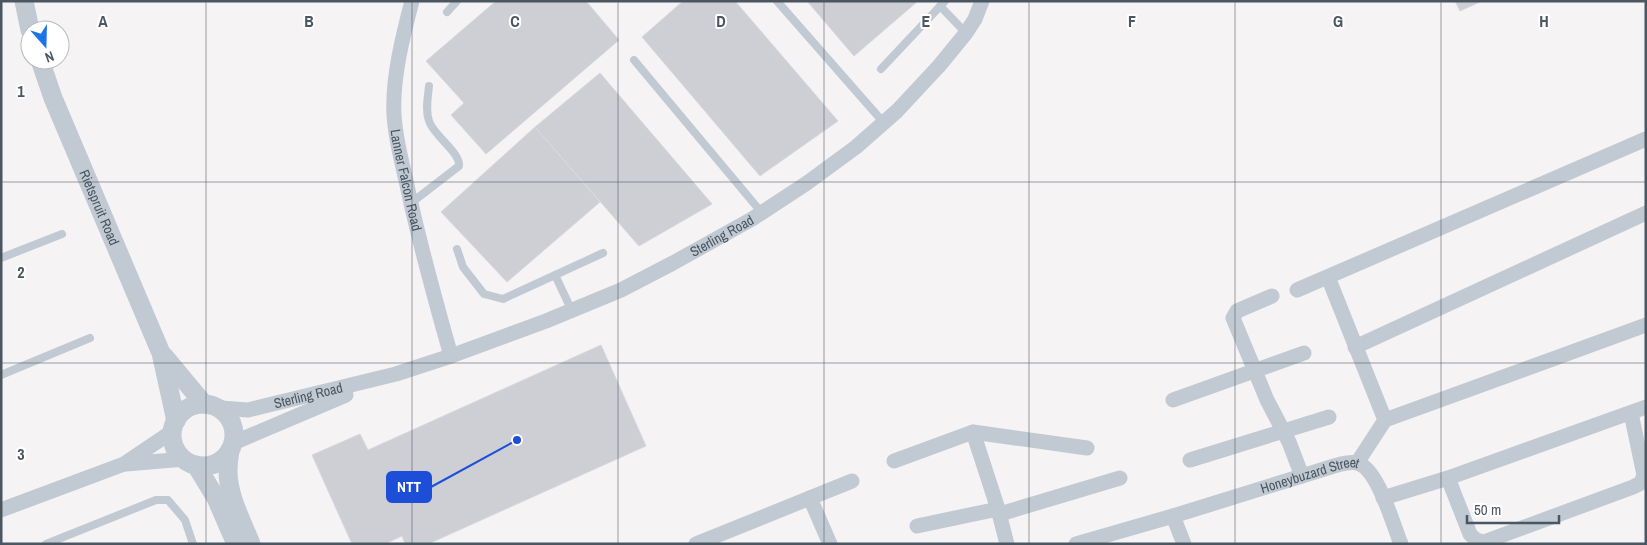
<svg xmlns="http://www.w3.org/2000/svg" width="1647" height="545" font-family="'Archivo Narrow',sans-serif">
  <style>
    .building { fill: #cdcfd5; stroke: #d7d9de }
    .lines { fill: none; stroke-linecap: round; stroke-linejoin: round }
    .service { stroke: #c1cad2; stroke-width: 8 }
    .minor { stroke: #c1cad2; stroke-width: 15 }
    .tertiary { stroke: #c1cad2; stroke-width: 19 }
    .grid { fill: none; stroke: #4a5661; stroke-width: 1; stroke-opacity: 0.55 }
    .labels { text-anchor: middle; stroke-width: 4; stroke-linejoin: round; paint-order: stroke }
    .street-label { font-size: 14px; fill: #4a5661; stroke: #fff }
    .grid-label { font-size: 16px; text-anchor: middle; font-weight: bold; fill: #4a5661; stroke: #fff; stroke-width: 4; stroke-linejoin: round; paint-order: stroke }
    .leader { fill: none; stroke: #1d4ed8; stroke-width: 2 }
    .callout-dot { fill: #1d4ed8; stroke: #fff; stroke-width: 2 }
    .callout { fill: #1d4ed8; stroke: #1d4ed8; stroke-width: 2 }
    .callout-label { font-size: 15px; text-anchor: middle; font-weight: bold; fill: #fff }
  </style>
  <rect width="100%" height="100%" fill="#f5f3f3"/>
  <g class="building">
    <path d="M496 1H586L619 40 486 154 451 115 464 103 426 61Z"/>
    <path d="M683 1H735L838 121 760 176 642 37Z"/>
    <path d="M807 1H918L854 56Z"/>
    <path d="M1455 1H1482L1460 11Z"/>
    <path d="M600 73 712 204 639 246 535 127Z"/>
    <path d="M535 127 600 202 507 282 441 212Z"/>
    <path d="M601 345 646 446 428 544H405L402 536 385 544H352L312 455 360 434 368 450Z"/>
  </g>
  <g class="lines">
    <g class="service">
      <path d="M777 1 884 123"/>
      <path d="M940 6 966 33"/>
      <path d="M447 12 457 1"/>
      <path d="M634 60 762 213"/>
      <path d="M881 69 945 1"/>
      <path d="M411 203 459 166C461 153 433 135 429 121 425 110 428 97 429 86"/>
      <path d="M457 249 463 267 484 294 503 299 603 253"/>
      <path d="M1 258 62 234"/>
      <path d="M555 275 572 311"/>
      <path d="M1 375 90 338"/>
      <path d="M46 544 156 500H168L185 520 193 544"/>
    </g>
    <g class="minor">
      <path id="s1" d="M412 1C403 35 392 79 394 114 395 138 402 162 407 185 419 243 435 299 451 356"/>
      <path d="M1328 277 1385 420 1357 463"/>
      <path d="M1297 290 1646 139"/>
      <path d="M1272 296 1237 311 1233 318 1267 400 1289 442 1302 476"/>
      <path d="M1355 347 1646 213"/>
      <path d="M1173 400 1304 353"/>
      <path id="s2" d="M220 408 248 410 396 374 451 356 546 321 621 290 673 263 752 219 807 183 856 147 897 111 939 66 966 33 975 19 982 1"/>
      <path d="M1385 420 1646 325"/>
      <path d="M973 432 1087 448"/>
      <path d="M233 443 346 395"/>
      <path d="M1190 460 1329 417"/>
      <path d="M894 461 973 432 998 509 1007 544"/>
      <path d="M126 464 185 459"/>
      <path d="M1448 478 1470 534 1476 540 1484 542 1633 487 1641 483 1644 475 1631 413"/>
      <path d="M810 498 830 544"/>
      <path d="M1383 498 1448 478 1646 407"/>
      <path d="M1 510 124 464 173 431"/>
      <path d="M1000 514 1120 478"/>
      <path d="M1173 516 1184 544"/>
      <path d="M917 526 998 509"/>
      <path d="M696 544 852 481"/>
      <path id="s3" d="M1076 544 1173 516 1334 466C1341 464 1350 461 1357 463 1378 468 1393 525 1401 544"/>
    </g>
    <g class="tertiary">
      <path d="M24 1 30 30"/>
      <path id="s4" d="M40 60 53 98 161 353 176 421"/>
      <path d="M164 356 204 404"/>
      <circle cx="203" cy="435" r="31"/>
      <path d="M230 450C229 457 228 464 228 471 228 496 242 521 251 544"/>
      <path d="M196 465 216 498 236 544"/>
    </g>
  </g>
  <path class="grid" d="M206 1V544M412 1V544M618 1V544M824 1V544M1029 1V544M1235 1V544M1441 1V544M1 182H1646M1 363H1646"/>
  <g class="labels">
    <g class="street-label">
      <text dy="5" stroke="none"><textPath href="#s1" startOffset="182">Lanner Falcon Road</textPath></text>
      <text dy="5" stroke="none"><textPath href="#s4" startOffset="159">Rietspruit Road</textPath></text>
      <text dy="5" stroke="none"><textPath href="#s2" startOffset="535">Sterling Road</textPath></text>
      <text dy="5" stroke="none"><textPath href="#s2" startOffset="90">Sterling Road</textPath></text>
      <text dy="5" stroke="none"><textPath href="#s3" startOffset="244">Honeybuzard Street</textPath></text>
    </g>
  </g>
  <g class="grid-label">
    <text x="103" y="27">A</text>
    <text x="309" y="27">B</text>
    <text x="515" y="27">C</text>
    <text x="721" y="27">D</text>
    <text x="926" y="27">E</text>
    <text x="1132" y="27">F</text>
    <text x="1338" y="27">G</text>
    <text x="1544" y="27">H</text>
    <text x="21" y="97">1</text>
    <text x="21" y="278">2</text>
    <text x="21" y="460">3</text>
  </g>
  <path class="leader" d="M517 440L431 487"/>
  <circle class="callout-dot" cx="517" cy="440" r="5"/>
  <rect class="callout" x="387" y="472" width="44" height="30" rx="5"/>
  <g class="callout-label">
    <text x="409" y="492">NTT</text>
  </g>
  <rect width="1647" height="545" fill="none" stroke="#4a5661" stroke-width="5"/>
  <g transform="translate(45 45) rotate(160)"><circle r="24" fill="#ffffff" stroke="#b7bbc0"/>
  <path d="M0-4L9 19L0 12L-9 19Z" fill="#1a73e8"/>
  <text y="-8" font-size="14" font-weight="bold" text-anchor="middle" fill="#4a5661">N</text>
  </g>
  <path d="M1467 515v8h92v-8" fill="none" stroke="#4a5661" stroke-width="2.5"/>
  <text x="1474" y="515" font-size="15" fill="#4a5661" stroke="#ffffff" stroke-width="4" paint-order="stroke">50 m</text>
</svg>
